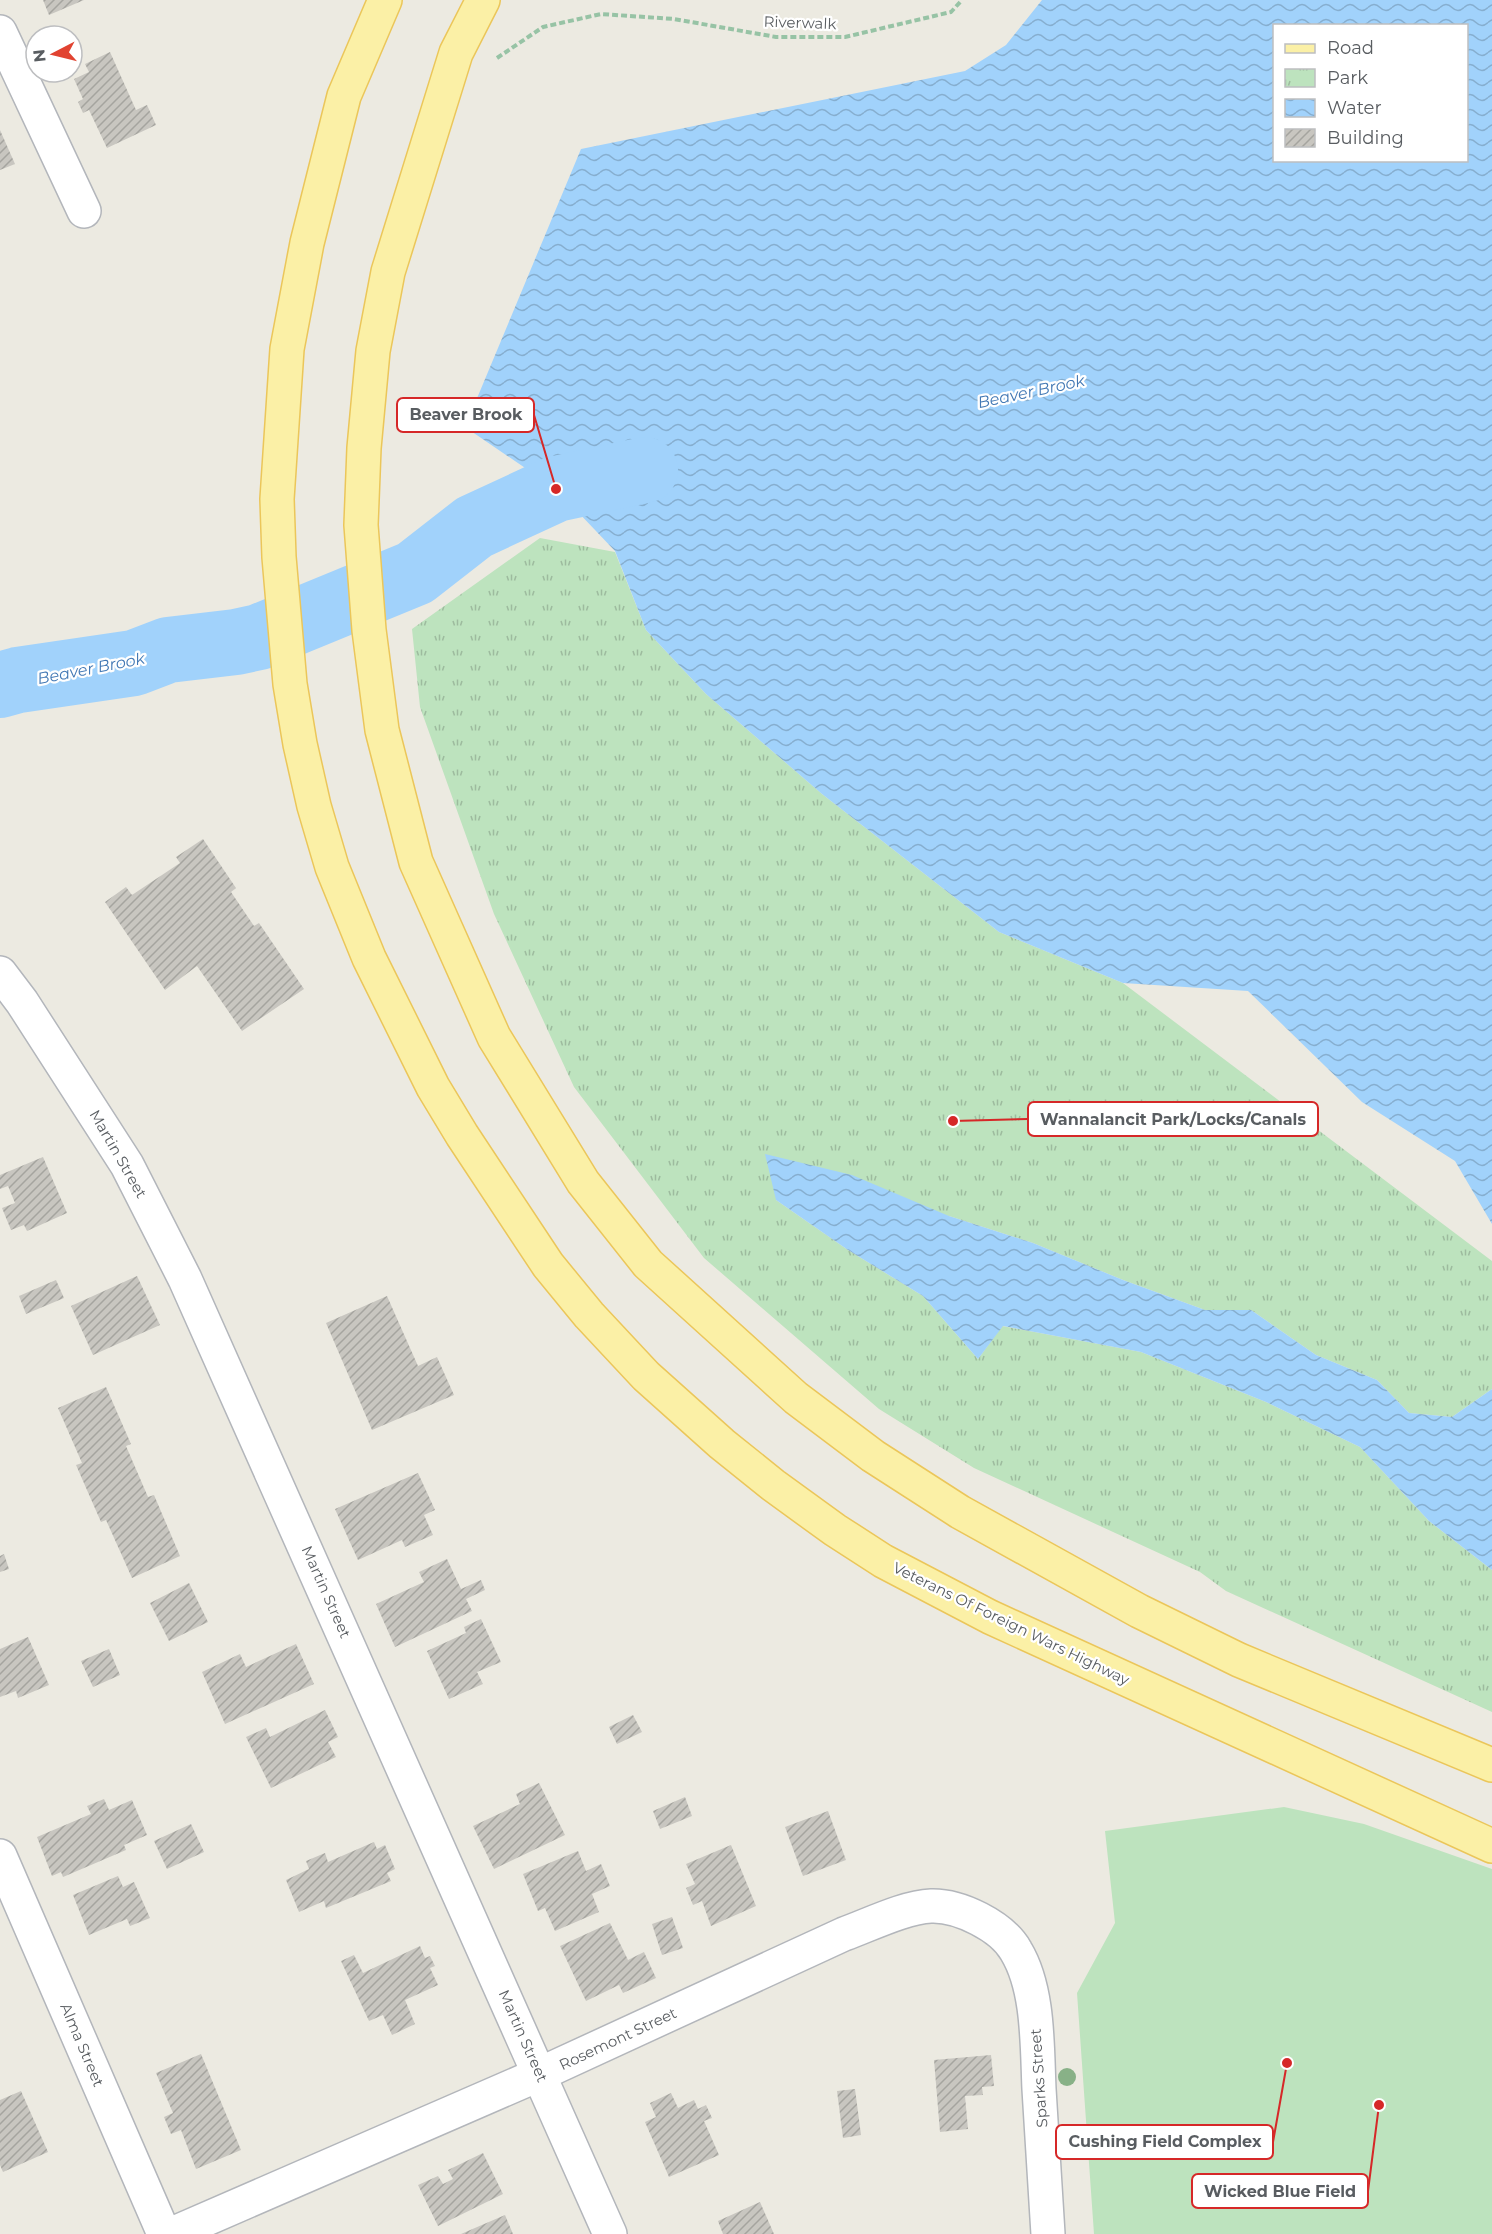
<svg xmlns="http://www.w3.org/2000/svg" width="1492" height="2234" font-family="Montserrat,sans-serif">
  <style>
    .park { fill: url(#park-tufts) }
    .pitch { fill: #bde3be }
    .water { fill: url(#water-waves); fill-rule: evenodd }
    .lines { fill: none; stroke-linecap: round; stroke-linejoin: round }
    .river { stroke: #a1d2fb; stroke-width: 66 }
    .building { fill: url(#building-hatch) }
    .minor-casing { stroke: #b3b6bb; stroke-width: 36 }
    .major-casing { stroke: #ebc65a; stroke-width: 36 }
    .path { stroke: #97c3a5; stroke-width: 4; stroke-dasharray: 6 3; stroke-linecap: butt }
    .minor { stroke: #fff; stroke-width: 33 }
    .major { stroke: #fbf0a6; stroke-width: 33 }
    .tree { fill: #88b187 }
    .labels { text-anchor: middle; stroke-width: 4.5; stroke-linejoin: round; paint-order: stroke }
    .street-label { font-size: 15px; fill: #595d61; stroke: #fff }
    .water-label { font-size: 16px; font-style: italic; fill: #4278b4; stroke: #fff }
    .leader { fill: none; stroke: #d62828; stroke-width: 2 }
    .callout-dot { fill: #d62828; stroke: #fff; stroke-width: 2 }
    .callout { fill: #fff; stroke: #d62828; stroke-width: 2 }
    .callout-label { font-size: 16px; text-anchor: middle; font-weight: bold; fill: #595d61 }
  </style>
  <defs>
    <pattern id="park-tufts" width="24" height="20" patternUnits="userSpaceOnUse" patternTransform="scale(1.5)"><rect width="24" height="20" fill="#bde3be"/><path d="M3 7l-1-3M5 7V3M7 7l1-3M15 17l-1-3M17 17v-4M19 17l1-3" fill="none" stroke="#9dbb9e"/></pattern>
    <pattern id="water-waves" width="16" height="10" patternUnits="userSpaceOnUse" patternTransform="scale(1.5)"><rect width="16" height="10" fill="#a1d2fb"/><path d="M0 5q4-4 8 0t8 0" fill="none" stroke="#86aecf"/></pattern>
    <pattern id="building-hatch" width="6" height="6" patternUnits="userSpaceOnUse" patternTransform="scale(1.5)"><rect width="6" height="6" fill="#c8c6c0"/><path d="M-1 1l2-2M0 6l6-6M5 7l2-2" fill="none" stroke="#a5a49f"/></pattern>
  </defs>
  <rect width="100%" height="100%" fill="#eceae1"/>
  <path class="park" d="M540 538 615 552 646 630 706 694 822 794 999 932 1123 983 1492 1261V1389L1452 1417 1409 1413 1377 1380 1316 1355 1251 1310H1205L1123 1280 1033 1243 949 1216 776 1200 848 1250 923 1296 978 1359 1002 1326 1141 1352 1266 1402 1360 1447 1429 1521 1492 1570V1712L1226 1591 1200 1572 974 1468 879 1409 704 1258 574 1087 494 914 420 707 412 629Z"/>
  <path class="pitch" d="M1284 1807 1364 1824 1492 1869V2234H1094L1077 1993 1115 1923 1105 1831Z"/>
  <g class="water">
    <path d="M1042 0H1492V1224L1455 1161 1362 1102 1248 991 1123 983 999 932 822 794 706 694 646 630 615 551 556 489 465 427 581 149 965 71 1006 45ZM1274 26H1466V160H1274Z"/>
    <path d="M765 1154 852 1175 949 1216 1033 1243 1123 1280 1205 1310H1251L1316 1355 1377 1380 1409 1413 1452 1417 1492 1389V1570L1429 1521 1360 1447 1266 1402 1141 1352 1003 1326 978 1359 923 1296 848 1250 776 1200Z"/>
  </g>
  <g class="lines">
    <path class="river" d="M0 685 18 680 134 663 168 650 236 642 259 637 415 573 474 527 556 489 645 470"/>
  </g>
  <g class="building">
    <path d="M43 0H84L49 15Z"/>
    <path d="M110 52 136 110 147 105 156 125 107 148 89 110 83 113 78 102 83 99 74 79 89 72 85 64Z"/>
    <path d="M0 130 15 164 0 170Z"/>
    <path d="M203 839 236 888 231 892 254 926 259 923 304 989 242 1031 197 966 165 990 105 902 126 887 132 895 180 863 176 857Z"/>
    <path d="M43 1157 67 1213 27 1231 24 1225 11 1230 2 1208 15 1203 8 1186 0 1189V1175Z"/>
    <path d="M137 1276 160 1325 93 1355 71 1306Z"/>
    <path d="M56 1280 64 1298 26 1314 19 1296Z"/>
    <path d="M387 1296 418 1366 437 1357 454 1395 372 1430 326 1323Z"/>
    <path d="M106 1387 131 1444 126 1446 148 1497 154 1495 180 1556 132 1578 106 1520 101 1522 76 1465 82 1463 58 1408Z"/>
    <path d="M418 1473 435 1510 424 1515 433 1535 405 1547 402 1540 358 1560 335 1509Z"/>
    <path d="M4 1554 9 1569 0 1572V1556Z"/>
    <path d="M447 1559 461 1589 481 1580 485 1590 466 1599 472 1611 395 1647 376 1604 424 1582 419 1572Z"/>
    <path d="M189 1583 208 1622 169 1641 150 1603Z"/>
    <path d="M481 1619 501 1662 477 1672 483 1684 449 1699 427 1651 466 1633 464 1627Z"/>
    <path d="M28 1637 49 1685 18 1698 16 1691 0 1697V1649Z"/>
    <path d="M296 1644 314 1684 225 1724 202 1672 240 1654 246 1667Z"/>
    <path d="M109 1649 120 1675 93 1687 81 1661Z"/>
    <path d="M325 1710 338 1737 328 1742 336 1757 271 1788 246 1737 266 1728 270 1737Z"/>
    <path d="M633 1715 642 1732 617 1744 609 1727Z"/>
    <path d="M539 1783 565 1835 494 1869 473 1826 520 1804 516 1794Z"/>
    <path d="M685 1797 692 1816 660 1829 653 1811Z"/>
    <path d="M104 1799 109 1810 132 1800 147 1835 124 1845 126 1850 63 1877 61 1872 52 1876 37 1837 91 1814 87 1806Z"/>
    <path d="M828 1811 846 1860 803 1876 785 1827Z"/>
    <path d="M191 1824 204 1852 167 1869 154 1841Z"/>
    <path d="M374 1842 377 1849 385 1845 395 1869 387 1873 391 1881 326 1908 324 1901 299 1912 286 1880 309 1869 306 1861 325 1853 328 1862Z"/>
    <path d="M731 1845 756 1906 711 1926 702 1901 693 1905 686 1888 695 1884 686 1864Z"/>
    <path d="M578 1851 586 1871 601 1864 610 1886 592 1894 599 1912 555 1931 545 1908 538 1911 523 1874Z"/>
    <path d="M118 1876 123 1887 134 1882 150 1918 130 1926 127 1919 89 1935 73 1895Z"/>
    <path d="M672 1917 683 1948 662 1955 652 1924Z"/>
    <path d="M610 1923 628 1960 644 1952 656 1978 623 1993 619 1985 586 2001 560 1946Z"/>
    <path d="M420 1946 425 1958 430 1956 435 1966 430 1968 438 1985 405 2000 415 2024 392 2035 383 2015 369 2021 341 1961 354 1955 363 1973Z"/>
    <path d="M201 2054 241 2150 196 2169 181 2130 171 2134 164 2117 173 2113 156 2073Z"/>
    <path d="M991 2055 994 2086 982 2087 983 2095 965 2096 968 2129 940 2132 934 2060Z"/>
    <path d="M855 2089 861 2135 843 2138 837 2091Z"/>
    <path d="M21 2091 48 2152 3 2172 0 2165V2100Z"/>
    <path d="M671 2093 678 2108 694 2100 698 2109 706 2105 712 2118 704 2121 719 2155 669 2177 645 2122 656 2117 650 2103Z"/>
    <path d="M483 2153 503 2194 438 2226 418 2185 438 2176 443 2184 453 2179 448 2170Z"/>
    <path d="M760 2202 774 2234H723L718 2221Z"/>
    <path d="M505 2215 513 2234H461Z"/>
  </g>
  <g class="lines">
    <g class="minor-casing">
      <g id="minor">
        <path d="M0 32 84 211"/>
        <path d="M0 973 22 1002 127 1165 185 1279 610 2234"/>
        <path d="M0 1856 164 2234"/>
        <path d="M172 2234 540 2074 844 1934C869 1925 905 1907 931 1906 959 1905 1002 1926 1016 1951 1039 1989 1037 2046 1039 2089 1042 2137 1045 2186 1048 2234"/>
      </g>
    </g>
    <g class="major-casing">
      <g id="major">
        <path d="M385 0 344 96 307 243 287 349 277 499 279 557 290 684 300 744 314 806 332 867 369 958 433 1087 462 1135 548 1265 589 1315 646 1376 722 1444 773 1485 835 1530 883 1561 990 1617 1492 1846"/>
        <path d="M483 0 456 53 388 272 373 351 364 448 361 525 369 630 382 730 416 862 494 1037 583 1182 648 1264 796 1398 873 1456 960 1512 1139 1611 1239 1660 1492 1765"/>
      </g>
    </g>
    <path class="path" d="M497 58 543 27 601 14 674 19 776 37H845L951 12 962 0"/>
    <use href="#minor" class="minor"/>
    <use href="#major" class="major"/>
  </g>
  <circle class="tree" cx="1067" cy="2077" r="9"/>
  <g class="labels">
    <g class="street-label">
      <text transform="translate(800 23) rotate(2)" y="5">Riverwalk</text>
      <text transform="translate(118 1154) rotate(60)" y="5">Martin Street</text>
      <text transform="translate(326 1592) rotate(66)" y="5">Martin Street</text>
      <text transform="translate(1011 1624) rotate(26)" y="5">Veterans Of Foreign Wars Highway</text>
      <text transform="translate(523 2036) rotate(66)" y="5">Martin Street</text>
      <text transform="translate(618 2039) rotate(-25)" y="5">Rosemont Street</text>
      <text transform="translate(82 2045) rotate(67)" y="5">Alma Street</text>
      <text transform="translate(1039 2078) rotate(-94)" y="5">Sparks Street</text>
    </g>
    <g class="water-label">
      <text transform="translate(1031 391) rotate(-12)" y="6">Beaver Brook</text>
      <text transform="translate(91 668) rotate(-11)" y="6">Beaver Brook</text>
    </g>
  </g>
  <path class="leader" d="M556 489L534 415M953 1121L1028 1119M1287 2063L1273 2142M1379 2105L1368 2191"/>
  <g class="callout-dot">
    <circle cx="556" cy="489" r="6"/>
    <circle cx="953" cy="1121" r="6"/>
    <circle cx="1287" cy="2063" r="6"/>
    <circle cx="1379" cy="2105" r="6"/>
  </g>
  <g class="callout">
    <rect x="397" y="398" width="137" height="34" rx="6"/>
    <rect x="1028" y="1102" width="290" height="34" rx="6"/>
    <rect x="1056" y="2125" width="217" height="34" rx="6"/>
    <rect x="1192" y="2174" width="176" height="34" rx="6"/>
  </g>
  <g class="callout-label">
    <text x="466" y="420">Beaver Brook</text>
    <text x="1173" y="1125">Wannalancit Park/Locks/Canals</text>
    <text x="1165" y="2147">Cushing Field Complex</text>
    <text x="1280" y="2197">Wicked Blue Field</text>
  </g>
  <rect x="1273" y="24" width="195" height="138" fill="#ffffff" stroke="#bdbec0" stroke-width="1.5"/>
  <rect x="1285" y="44" width="30" height="9" fill="#fbf0a6" stroke="#bdbec0" stroke-width="1.5"/>
  <text x="1327" y="54" font-size="18" fill="#595d61">Road</text>
  <rect x="1285" y="69" width="30" height="18" fill="url(#park-tufts)" stroke="#bdbec0" stroke-width="1.5"/>
  <text x="1327" y="84" font-size="18" fill="#595d61">Park</text>
  <rect x="1285" y="99" width="30" height="18" fill="url(#water-waves)" stroke="#bdbec0" stroke-width="1.5"/>
  <text x="1327" y="114" font-size="18" fill="#595d61">Water</text>
  <rect x="1285" y="129" width="30" height="18" fill="url(#building-hatch)" stroke="#bdbec0" stroke-width="1.5"/>
  <text x="1327" y="144" font-size="18" fill="#595d61">Building</text>
  <g transform="translate(54 54) rotate(263)"><circle r="28" fill="#ffffff" stroke="#bdbec0" stroke-width="1.5"/>
  <path d="M0-4.5L10 22L0 15L-10 22Z" fill="#e14331"/>
  <text y="-9" font-size="16" font-weight="bold" text-anchor="middle" fill="#595d61">N</text>
  </g>
</svg>
